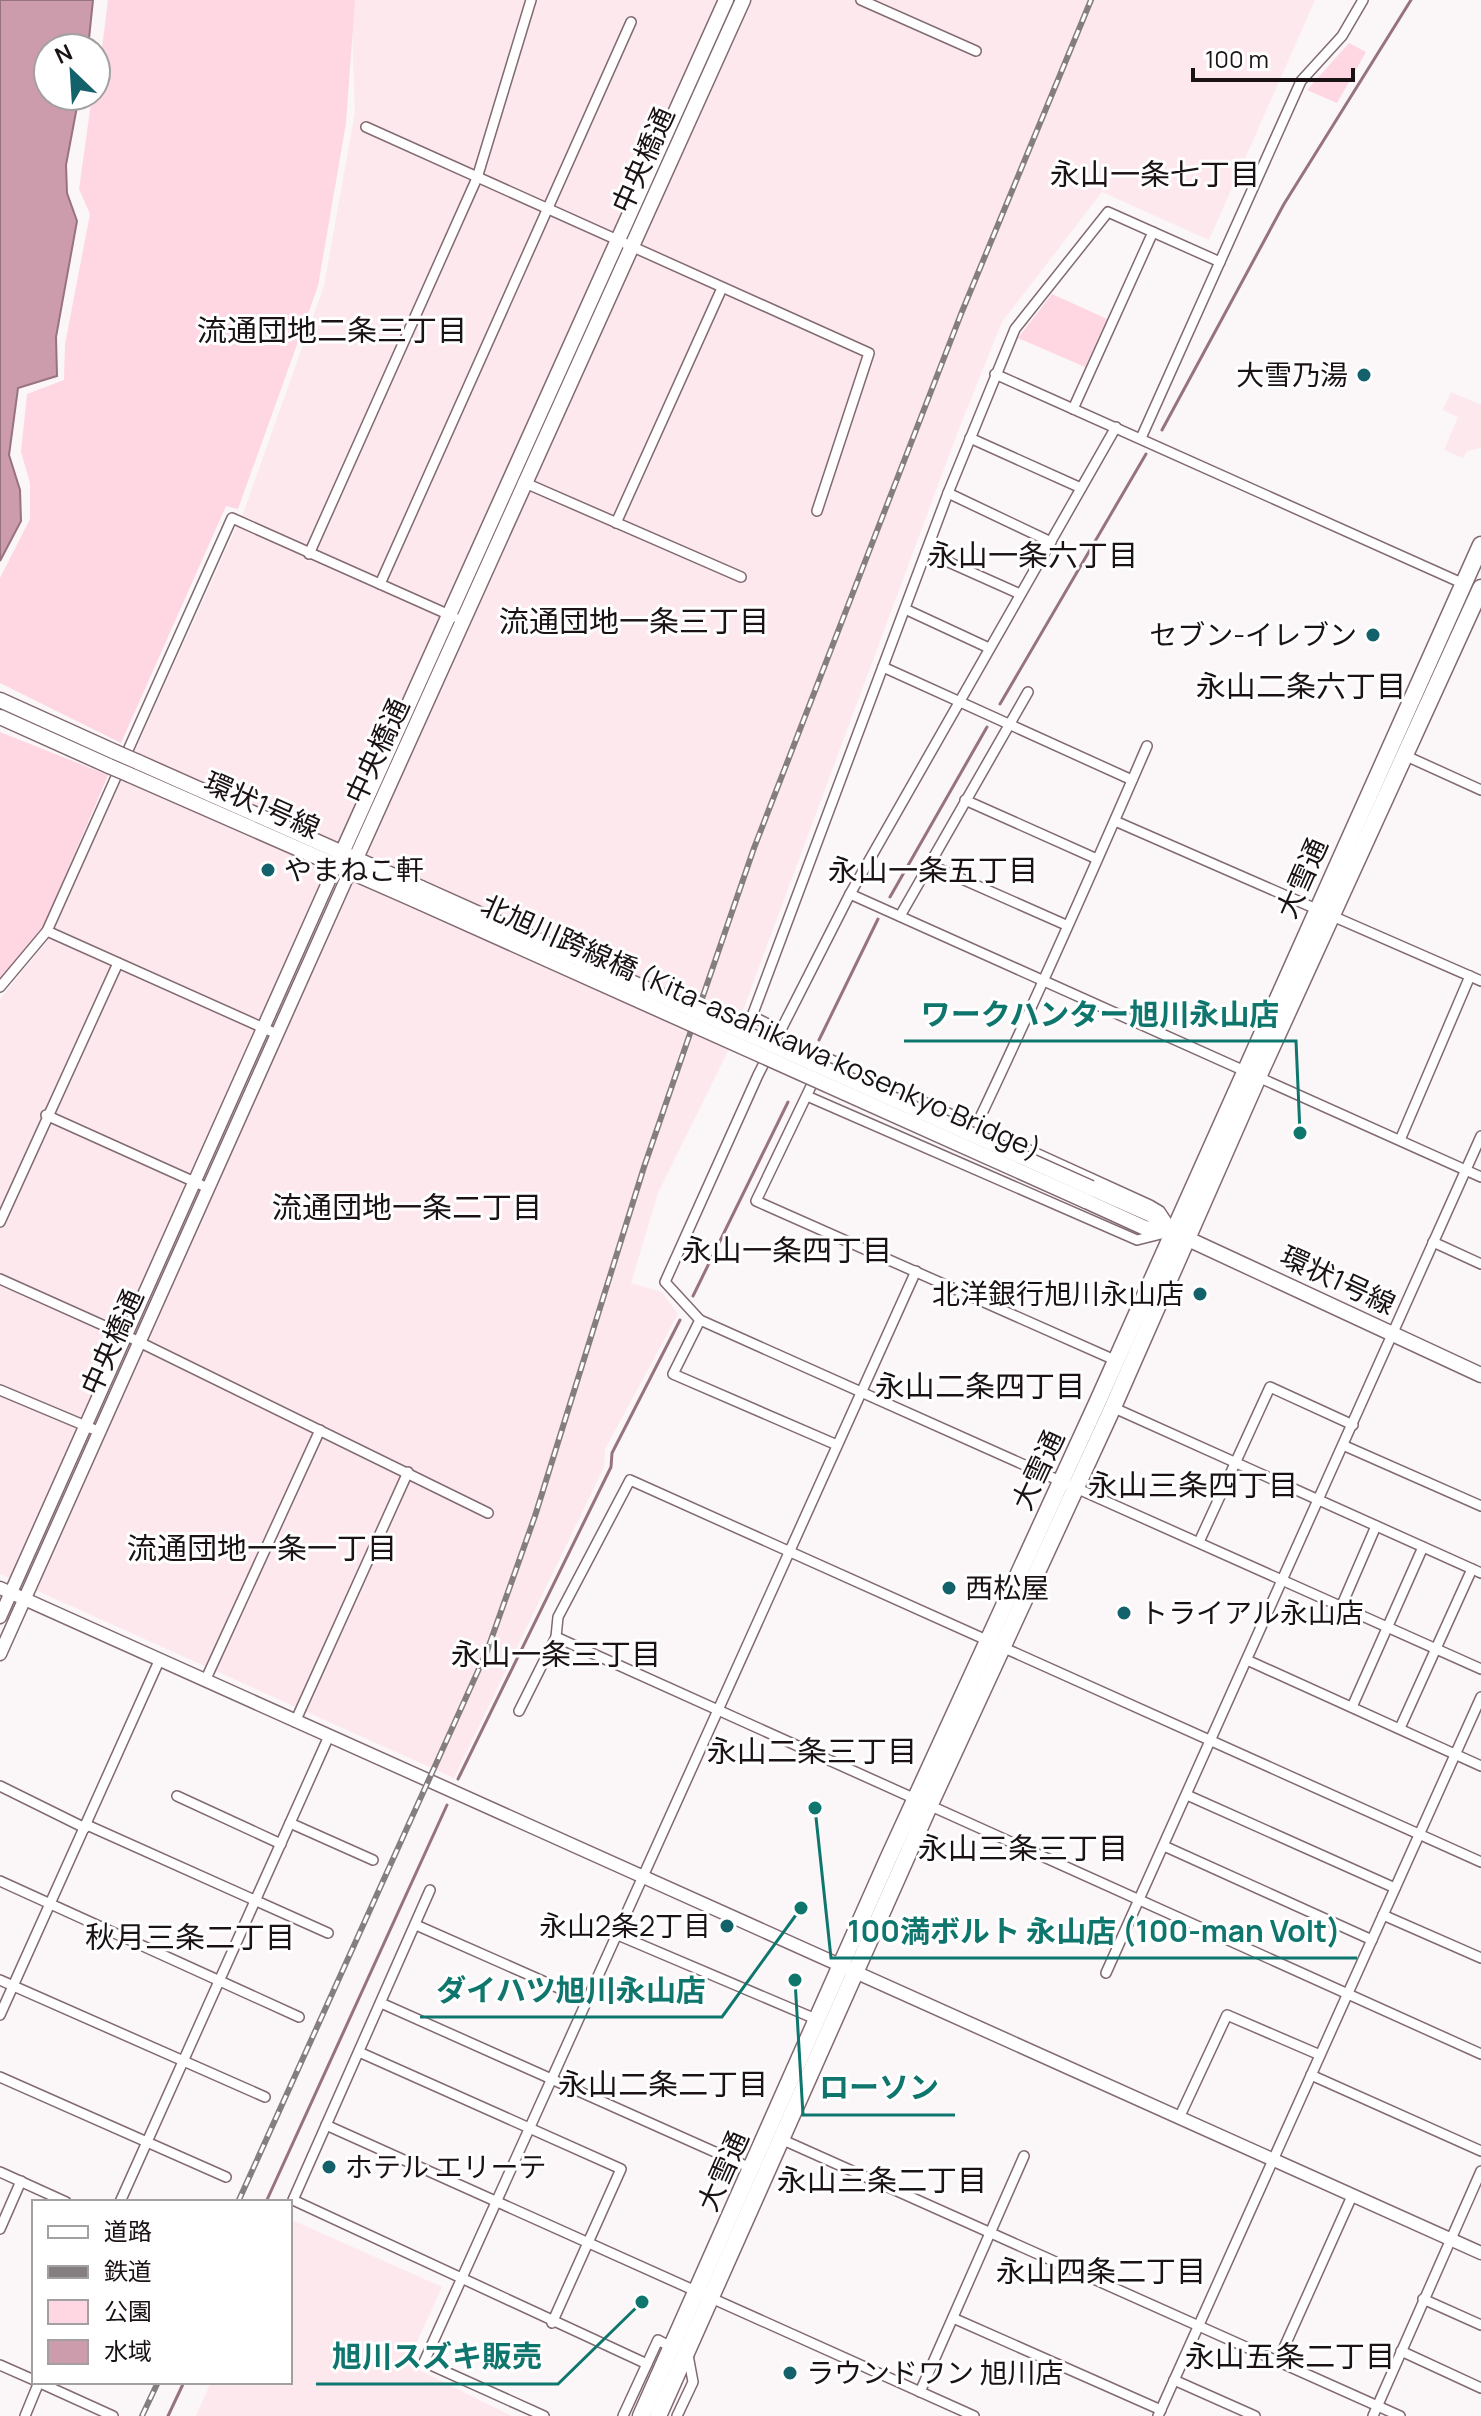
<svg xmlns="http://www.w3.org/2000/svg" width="1481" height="2416" font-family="Manrope,'Noto Sans JP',sans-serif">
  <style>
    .built { fill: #fde8ee }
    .green { fill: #fed7e3 }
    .water { fill: #cd9cac; stroke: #97737e; stroke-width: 2 }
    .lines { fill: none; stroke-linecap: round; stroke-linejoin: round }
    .stream { stroke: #97737e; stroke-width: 3 }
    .minor-casing { stroke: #816a71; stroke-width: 12 }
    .tertiary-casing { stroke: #816a71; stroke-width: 15 }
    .secondary-casing { stroke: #816a71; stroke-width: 17 }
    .primary-casing { stroke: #816a71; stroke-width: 17 }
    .trunk-casing { stroke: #816a71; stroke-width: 19 }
    .minor { stroke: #fff; stroke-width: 9 }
    .tertiary { stroke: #fff; stroke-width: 12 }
    .secondary { stroke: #fff; stroke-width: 14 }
    .primary { stroke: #fff; stroke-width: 14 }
    .trunk { stroke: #fff; stroke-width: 16 }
    .rail-casing { stroke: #857e80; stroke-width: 6 }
    .rail { stroke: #fff; stroke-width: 3; stroke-dasharray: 9; stroke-linecap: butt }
    .primary-bridge-casing { stroke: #816a71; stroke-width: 17; stroke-linecap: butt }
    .primary-bridge { stroke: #fff; stroke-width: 14 }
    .poi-dot { fill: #13616b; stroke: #fff; stroke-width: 3 }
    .labels { text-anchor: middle; stroke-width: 6; stroke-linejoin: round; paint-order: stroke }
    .street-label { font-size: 28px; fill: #1a1214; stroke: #fff }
    .poi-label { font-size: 28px; fill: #1a1214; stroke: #fff; text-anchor: start }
    .neighbourhood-label { font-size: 30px; fill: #1a1214; stroke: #fff }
    .leader { fill: none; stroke: #0f766e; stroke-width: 3 }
    .callout-dot { fill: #0f766e; stroke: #fff; stroke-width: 3 }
    .callout-label { font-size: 30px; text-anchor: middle; font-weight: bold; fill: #0f766e; stroke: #fff; stroke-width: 6; stroke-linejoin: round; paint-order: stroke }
  </style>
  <rect width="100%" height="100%" fill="#fbf6f8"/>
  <g class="built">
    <path d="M351 0H1315L1209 240 1102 192 1002 322 957 434 727 1053 658 1193 631 1283 662 1292 678 1314 605 1449 604 1467 454 1778 0 1574V999L50 937 245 508 324 286 355 112Z"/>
    <path d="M1451 392 1481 405V448L1467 451 1463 458 1444 450 1458 417 1443 410Z"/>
    <path d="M290 2219 442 2287 407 2364 512 2416H196L211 2382H290Z"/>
  </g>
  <g class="green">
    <path d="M108 0H355L346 123 318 286 238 509 226 506 121 743 0 683V578L30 519V483L21 452 27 394 64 380 65 344 90 214 79 189 92 96H96Z"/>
    <path d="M1349 43 1366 52 1337 103 1307 90Z"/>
    <path d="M1052 294 1107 319 1085 367 1018 338Z"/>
    <path d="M0 732 108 775 42 931 0 981Z"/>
  </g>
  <path class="water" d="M0 0H93L88 48H48V96H79L66 165 67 193 77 221 56 337 57 376 18 388 9 455 20 490 21 521 0 561Z"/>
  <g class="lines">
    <g class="stream">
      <path d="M1162 430 1284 204 1411 0"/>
      <path d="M1000 704 1146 454"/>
      <path d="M890 897 987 727"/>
      <path d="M819 1040 878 919"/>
      <path d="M693 1296 788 1102"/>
      <path d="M458 1779 611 1467 612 1453 680 1320"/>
      <path d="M266 2202 447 1805"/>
      <path d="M168 2416 184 2382"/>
    </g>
    <g class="minor-casing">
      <g id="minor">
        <path d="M861 0 976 51"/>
        <path d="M366 127 869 353 817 511"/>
        <path d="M995 374 1464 584"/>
        <path d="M1073 409 1153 232"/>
        <path d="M1116 427 850 894 758 1075 665 1282 700 1320 1481 1669"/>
        <path d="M970 438 1081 488"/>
        <path d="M1141 438 1301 81 1342 36 1363 0"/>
        <path d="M523 482 741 577"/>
        <path d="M948 493 1051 542"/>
        <path d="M616 523 722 288"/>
        <path d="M926 552 1020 594"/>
        <path d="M309 554 477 178 531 0"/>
        <path d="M380 584 631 22"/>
        <path d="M905 609 989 648"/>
        <path d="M883 667 1132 780"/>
        <path d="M1404 755 1481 790"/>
        <path d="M965 800 1097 859"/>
        <path d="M1115 821 1481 981"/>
        <path d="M928 864 1066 925"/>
        <path d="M850 894 1481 1177"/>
        <path d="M900 916 1028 692"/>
        <path d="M47 931 277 1034"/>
        <path d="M0 987 47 931 232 518 454 617"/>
        <path d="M780 1030 752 1016 948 493 1015 329 1108 212 1220 262"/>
        <path d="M807 1096 1137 1240 1165 1233"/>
        <path d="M46 1115 208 1188"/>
        <path d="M976 1126C1036 1000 1092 873 1147 746"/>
        <path d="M1400 1140 1470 976"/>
        <path d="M0 1222 118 963"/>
        <path d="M1433 1242 1481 1264"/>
        <path d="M0 1279 127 1336 488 1513"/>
        <path d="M700 1320 673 1374 837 1445"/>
        <path d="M1117 1361 756 1201 825 1057 1150 1205 1160 1211 1168 1223"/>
        <path d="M0 1390 100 1432"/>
        <path d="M1112 1407 1481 1573"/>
        <path d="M1345 1446 1481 1506"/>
        <path d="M1199 1542 1270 1387 1353 1425"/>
        <path d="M1341 1607 1376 1526"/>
        <path d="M556 1637 558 1617 630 1480 1481 1862"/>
        <path d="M1247 1660 1481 1766"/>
        <path d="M205 1681 320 1430"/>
        <path d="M1352 1707 1423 1547"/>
        <path d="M519 1711 556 1637 1481 2054"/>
        <path d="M295 1722 408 1472"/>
        <path d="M1400 1728 1472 1569"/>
        <path d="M0 1786 85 1828"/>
        <path d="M1187 1795 1395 1888"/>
        <path d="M177 1796 281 1844"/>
        <path d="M290 1823 373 1860"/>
        <path d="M87 1825 328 1933"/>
        <path d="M1164 1846 1372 1940"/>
        <path d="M0 1881 299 2017"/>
        <path d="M430 1890 293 2200 647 2364"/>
        <path d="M1383 1915 1481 1958"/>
        <path d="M416 1925 588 2001"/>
        <path d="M618 1935 818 2020"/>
        <path d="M1106 1973 1481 1136"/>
        <path d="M0 1980 265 2097"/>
        <path d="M381 2003 753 2169"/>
        <path d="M0 2015 159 1661"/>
        <path d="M359 2052 621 2169 552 2323"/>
        <path d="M1311 2075 1481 2151"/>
        <path d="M0 2077 226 2177"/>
        <path d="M1179 2118 1227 2015 1320 2055"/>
        <path d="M326 2125 974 2416"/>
        <path d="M783 2140 1400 2416"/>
        <path d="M0 2172 66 2202"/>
        <path d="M120 2202 329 1736"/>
        <path d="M0 2229 21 2181"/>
        <path d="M1423 2299 1481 2325"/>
        <path d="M953 2318 1161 2410"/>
        <path d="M1401 2351 1481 2388"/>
        <path d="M1278 2361 1352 2196"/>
        <path d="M0 2365 34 2380"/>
        <path d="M1174 2380 1255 2416"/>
        <path d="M38 2382 113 2416"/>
        <path d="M920 2392 1024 2156"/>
        <path d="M25 2416 39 2382"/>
        <path d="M544 2416 424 2362 916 1271"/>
        <path d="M623 2416 658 2340 673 2348"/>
        <path d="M677 2416 693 2382 688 2355"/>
        <path d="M1158 2416 1481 1697"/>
        <path d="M1373 2416 1481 2171"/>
      </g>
    </g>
    <g class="tertiary-casing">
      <g id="tertiary">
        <path d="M0 1588 1481 2253"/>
        <path d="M0 1617 336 865"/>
        <path d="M0 1654 350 871"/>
      </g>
    </g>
    <g class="secondary-casing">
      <g id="secondary">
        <path d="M337 864 726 0"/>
        <path d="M352 867 743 0"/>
      </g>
    </g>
    <g class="primary-casing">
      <g id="primary">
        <path d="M0 700 115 752"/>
        <path d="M0 717 109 766"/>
        <path d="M138 762 421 888"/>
        <path d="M130 775 415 900"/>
        <path d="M1091 1188 1152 1215 1173 1232 1481 1375"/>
        <path d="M1086 1201 1145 1228 1173 1232"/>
      </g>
    </g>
    <g class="trunk-casing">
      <g id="trunk">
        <path d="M641 2416 888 1859 1098 1401 1481 545"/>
        <path d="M658 2416 930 1804 1113 1407 1258 1077 1481 588"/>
      </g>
    </g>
    <use href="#minor" class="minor"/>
    <use href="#tertiary" class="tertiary"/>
    <use href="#secondary" class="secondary"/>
    <use href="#primary" class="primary"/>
    <use href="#trunk" class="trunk"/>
    <g class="rail-casing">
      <g id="rail">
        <path d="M238 2202 487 1651 535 1516 644 1167 754 848 961 314 1091 0"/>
        <path d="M142 2416 158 2382"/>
      </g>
    </g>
    <use href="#rail" class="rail"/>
    <g class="primary-bridge-casing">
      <g id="primary-bridge">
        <path d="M115 752 138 762"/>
        <path d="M109 766 130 775"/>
        <path d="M421 888 1091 1188"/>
        <path d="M415 900 1086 1201"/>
      </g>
    </g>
    <use href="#primary-bridge" class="primary-bridge"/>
  </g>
  <g class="poi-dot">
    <circle cx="1364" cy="375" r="8"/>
    <circle cx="1373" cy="635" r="8"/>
    <circle cx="268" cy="870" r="8"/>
    <circle cx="1200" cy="1294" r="8"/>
    <circle cx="949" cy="1588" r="8"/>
    <circle cx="1124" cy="1613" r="8"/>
    <circle cx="727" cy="1926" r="8"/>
    <circle cx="329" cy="2167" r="8"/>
    <circle cx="790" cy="2373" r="8"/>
  </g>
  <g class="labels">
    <g class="street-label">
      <text transform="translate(643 160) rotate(-66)" y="10">中央橋通</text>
      <text transform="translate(377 751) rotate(-65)" y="10">中央橋通</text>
      <text transform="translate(262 805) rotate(24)" y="10">環状1号線</text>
      <text transform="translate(1302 878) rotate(-66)" y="10">大雪通</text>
      <text transform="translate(761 1027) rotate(24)" y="10">北旭川跨線橋 (Kita-asahikawa kosenkyo Bridge)</text>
      <text transform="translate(1338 1280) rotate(25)" y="10">環状1号線</text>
      <text transform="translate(112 1342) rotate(-66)" y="10">中央橋通</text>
      <text transform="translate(1038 1470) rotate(-65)" y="10">大雪通</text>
      <text transform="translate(723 2171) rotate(-66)" y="10">大雪通</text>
    </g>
    <g class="poi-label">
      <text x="1348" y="385" text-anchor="end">大雪乃湯</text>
      <text x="1357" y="645" text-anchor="end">セブン-イレブン</text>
      <text x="284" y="880">やまねこ軒</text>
      <text x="1184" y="1304" text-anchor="end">北洋銀行旭川永山店</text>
      <text x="965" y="1598">西松屋</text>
      <text x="1140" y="1623">トライアル永山店</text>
      <text x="711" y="1936" text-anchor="end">永山2条2丁目</text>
      <text x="345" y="2177">ホテル エリーテ</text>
      <text x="806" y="2383">ラウンドワン 旭川店</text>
    </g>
    <g class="neighbourhood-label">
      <text x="1155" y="185">永山一条七丁目</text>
      <text x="332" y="341">流通団地二条三丁目</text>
      <text x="1033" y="566">永山一条六丁目</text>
      <text x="634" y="632">流通団地一条三丁目</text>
      <text x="1301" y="697">永山二条六丁目</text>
      <text x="933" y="881">永山一条五丁目</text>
      <text x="407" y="1218">流通団地一条二丁目</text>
      <text x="787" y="1261">永山一条四丁目</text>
      <text x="980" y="1397">永山二条四丁目</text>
      <text x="1193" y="1496">永山三条四丁目</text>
      <text x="262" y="1559">流通団地一条一丁目</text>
      <text x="556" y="1665">永山一条三丁目</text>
      <text x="812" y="1762">永山二条三丁目</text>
      <text x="1023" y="1859">永山三条三丁目</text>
      <text x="190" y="1948">秋月三条二丁目</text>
      <text x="663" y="2095">永山二条二丁目</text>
      <text x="882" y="2191">永山三条二丁目</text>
      <text x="1101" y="2282">永山四条二丁目</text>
      <text x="1290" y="2367">永山五条二丁目</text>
    </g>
  </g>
  <path class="leader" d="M1300 1133L1296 1041H904M815 1808L831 1958H1357M801 1908L722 2017H420M795 1980L803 2115H955M642 2302L558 2384H316"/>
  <g class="callout-dot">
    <circle cx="1300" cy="1133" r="8"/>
    <circle cx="815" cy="1808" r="8"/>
    <circle cx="801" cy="1908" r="8"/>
    <circle cx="795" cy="1980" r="8"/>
    <circle cx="642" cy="2302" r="8"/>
  </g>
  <g class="callout-label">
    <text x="1100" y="1025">ワークハンター旭川永山店</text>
    <text x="1094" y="1942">100満ボルト 永山店 (100-man Volt)</text>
    <text x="571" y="2001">ダイハツ旭川永山店</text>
    <text x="879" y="2098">ローソン</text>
    <text x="437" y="2367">旭川スズキ販売</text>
  </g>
  <rect x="32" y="2200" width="260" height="184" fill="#ffffff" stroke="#a3a0a1" stroke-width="2"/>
  <rect x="48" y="2226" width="40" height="12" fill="#ffffff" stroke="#a3a0a1" stroke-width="2"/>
  <text x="104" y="2240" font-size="24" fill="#1a1214">道路</text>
  <rect x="48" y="2266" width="40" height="12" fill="#857e80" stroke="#a3a0a1" stroke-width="2"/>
  <text x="104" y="2280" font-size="24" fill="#1a1214">鉄道</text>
  <rect x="48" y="2300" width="40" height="24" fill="#fed7e3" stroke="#a3a0a1" stroke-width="2"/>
  <text x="104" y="2320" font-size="24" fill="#1a1214">公園</text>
  <rect x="48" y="2340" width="40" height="24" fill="#cd9cac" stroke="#a3a0a1" stroke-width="2"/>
  <text x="104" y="2360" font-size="24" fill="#1a1214">水域</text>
  <g transform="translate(72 72) rotate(335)"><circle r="38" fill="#ffffff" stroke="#a3a0a1" stroke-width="2"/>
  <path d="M0-6L14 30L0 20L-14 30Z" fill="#13616b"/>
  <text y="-12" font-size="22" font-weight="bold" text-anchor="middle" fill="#1a1214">N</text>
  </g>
  <path d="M1193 68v12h160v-12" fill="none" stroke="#1a1214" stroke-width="4"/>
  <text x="1205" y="68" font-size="24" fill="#1a1214" stroke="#ffffff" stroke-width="6" paint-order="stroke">100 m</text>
</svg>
